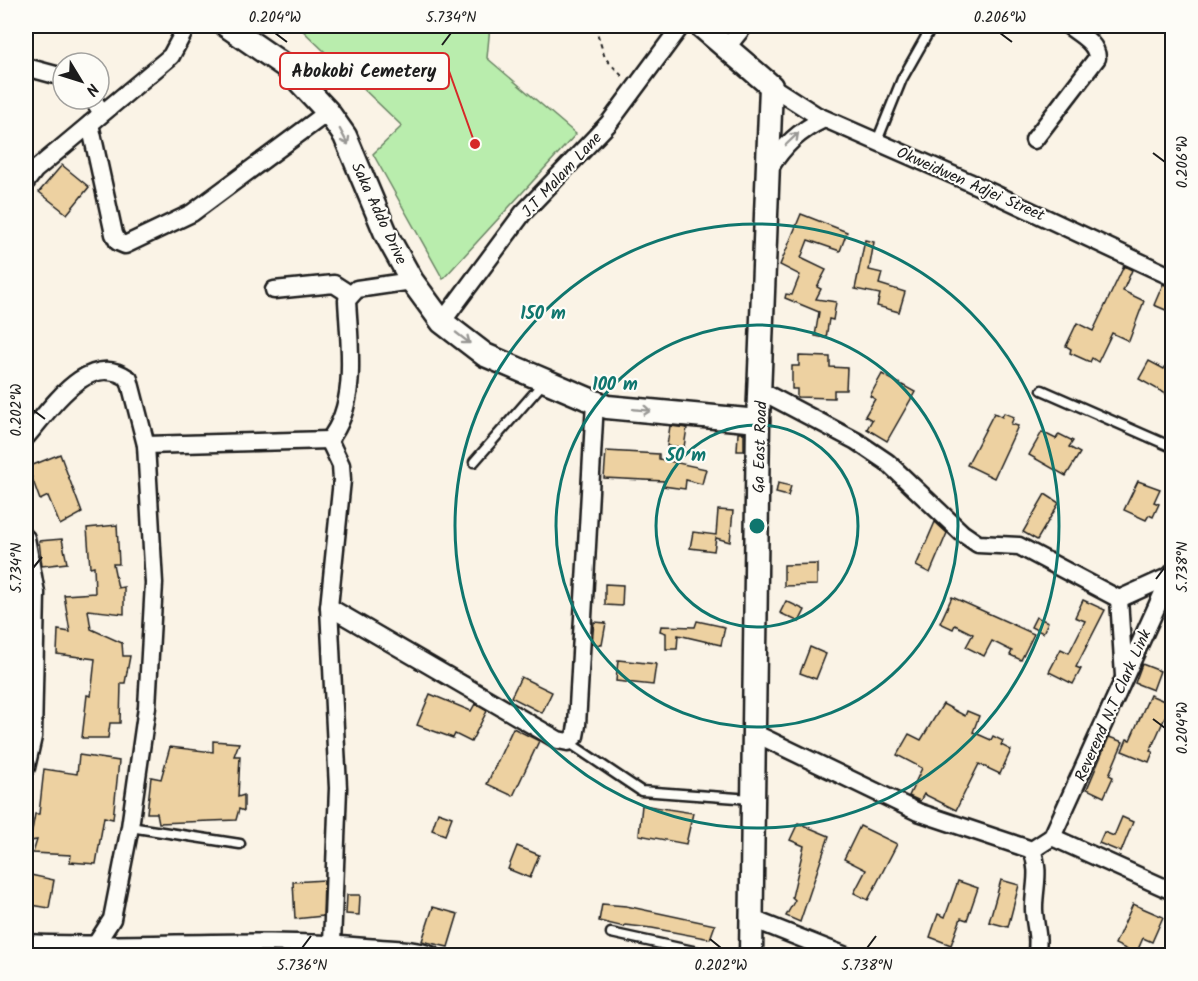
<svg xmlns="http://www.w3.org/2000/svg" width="1198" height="981" font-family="Kalam,sans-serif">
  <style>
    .green { fill: #b9edad; stroke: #6a8464; stroke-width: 1.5 }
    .building { fill: #edd1a1; stroke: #1c1c1c; stroke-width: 1.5 }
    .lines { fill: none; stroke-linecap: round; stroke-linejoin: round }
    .lane-casing { stroke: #1c1c1c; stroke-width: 13 }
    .street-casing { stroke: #1c1c1c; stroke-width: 21 }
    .secondary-casing { stroke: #1c1c1c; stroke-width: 27 }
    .path { stroke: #1c1c1c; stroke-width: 2; stroke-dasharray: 4.5 4.5; stroke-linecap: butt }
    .lane { stroke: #fdfcf7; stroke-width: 8 }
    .street { stroke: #fdfcf7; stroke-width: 16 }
    .secondary { stroke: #fdfcf7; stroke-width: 22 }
    .oneway { stroke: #989794 }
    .ticks { fill: none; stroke: #1c1c1c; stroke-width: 2 }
    .ring { fill: none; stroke: #0f766e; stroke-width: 3 }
    .labels { text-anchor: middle; stroke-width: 4.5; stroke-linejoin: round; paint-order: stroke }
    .street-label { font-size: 16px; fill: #1c1c1c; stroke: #fdfcf7 }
    .centre { fill: #0f766e; stroke: #fdfcf7; stroke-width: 3 }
    .ring-label { font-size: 18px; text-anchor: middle; font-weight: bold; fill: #0f766e; stroke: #fdfcf7; stroke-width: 4.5; stroke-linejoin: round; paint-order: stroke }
    .leader { fill: none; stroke: #d62828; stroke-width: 2 }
    .callout-dot { fill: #d62828; stroke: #fdfcf7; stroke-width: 2 }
    .callout { fill: #fdfcf7; stroke: #d62828; stroke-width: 2 }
    .callout-label { font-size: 18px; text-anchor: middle; font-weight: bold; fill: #1c1c1c }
    .neatline { fill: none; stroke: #1c1c1c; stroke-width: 2 }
    .ticks-label { font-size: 15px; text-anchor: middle; fill: #1c1c1c }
  </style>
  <rect width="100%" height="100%" fill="#faf3e6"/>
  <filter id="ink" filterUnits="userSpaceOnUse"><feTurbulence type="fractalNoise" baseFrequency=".0167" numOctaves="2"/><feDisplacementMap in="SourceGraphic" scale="12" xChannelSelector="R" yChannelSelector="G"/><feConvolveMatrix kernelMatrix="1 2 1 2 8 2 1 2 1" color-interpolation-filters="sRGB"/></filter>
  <g filter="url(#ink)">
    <path class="green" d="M298 26H490L487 58 576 134 443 279 373 154 402 126Z"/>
    <g class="building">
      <path d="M62 165 89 187 67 214 39 192Z"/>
      <path d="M801 214 847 232 840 251 808 240 801 258 826 270 817 287 821 289 816 299 836 302 833 320 829 319 826 338 815 336 819 312 785 298 786 294 792 295 800 275 780 265Z"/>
      <path d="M865 240 874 242 869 270 882 273 879 284 905 292 899 312 877 306 880 294 855 289Z"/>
      <path d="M1124 266 1132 270 1123 291 1144 301 1129 341 1112 333 1098 362 1092 358 1090 362 1070 353 1071 349 1066 346 1077 323 1093 331Z"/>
      <path d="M1163 284 1173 288V313L1154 305Z"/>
      <path d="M1173 353V398L1139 379 1149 361 1164 369Z"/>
      <path d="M799 356 830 357V367L847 368 846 390H834V398L797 397V389H792V366H799Z"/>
      <path d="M882 374 915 392 887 441 867 429 872 420 865 416 875 399 870 396Z"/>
      <path d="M994 413 1002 417 1004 413 1014 417 1011 424 1018 426 994 478 967 465Z"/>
      <path d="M670 426 687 428 684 447 667 446Z"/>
      <path d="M1042 432 1056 439 1059 434 1073 441 1069 447 1080 453 1066 476 1029 455Z"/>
      <path d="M738 433H744V451H737Z"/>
      <path d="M606 451 659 454V459L706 469 702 484 686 480 685 489 663 486 664 481 604 478Z"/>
      <path d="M60 454 82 513 60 525 48 496 40 500 28 467Z"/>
      <path d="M1138 481 1160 489 1154 502 1159 504 1153 517 1149 515 1146 520 1124 510Z"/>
      <path d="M778 483 791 486 788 496 776 493Z"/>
      <path d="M1045 494 1059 503 1037 540 1023 532Z"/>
      <path d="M718 510 733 511 730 542 716 538 714 551 690 548 693 532 716 535Z"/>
      <path d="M935 522 947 533 930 573 916 566Z"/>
      <path d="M117 525 119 564H113L118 588 124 587V614L88 610 91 629 122 643 123 656H130L125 683H121L120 723H110L108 738H82L87 695 91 696 95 659 57 654 58 630 70 632 64 595 95 593 94 566 90 567 87 528Z"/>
      <path d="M62 539 67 563 42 566 39 541Z"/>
      <path d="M817 564V585L784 586V565Z"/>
      <path d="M605 584 623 585 622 606 605 605Z"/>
      <path d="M952 597 1034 634 1021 660 1010 655 1012 651 992 641 984 656 966 647 973 634 955 625 953 629 940 623Z"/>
      <path d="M1083 600 1105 610 1076 667 1081 669 1073 684 1049 672 1061 649 1069 653 1085 621 1075 617Z"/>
      <path d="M786 601 805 610 799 622 780 613Z"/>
      <path d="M1036 617 1048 622 1043 633 1031 627Z"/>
      <path d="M697 621 725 627 721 645 678 635 677 649H666V633L660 631 661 626 695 627Z"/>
      <path d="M594 622 606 623 602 645 592 644Z"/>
      <path d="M810 647 826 654 816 679 800 673Z"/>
      <path d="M618 660 656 664 653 685 616 681Z"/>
      <path d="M1142 664 1160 671 1153 690 1135 683Z"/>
      <path d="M521 677 552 692 542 713 511 697Z"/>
      <path d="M430 694 471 711 475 704 487 711 471 742 455 734 453 738 417 725Z"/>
      <path d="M1150 695 1171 704 1150 751 1153 752 1149 762 1122 751 1127 739 1130 740Z"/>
      <path d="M943 704 965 716 967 711 979 716 973 732 991 740 993 736 1003 741 1001 745 1011 750 1000 774 979 764 956 810 924 794 920 801 909 796 922 768 897 755 909 734 921 740Z"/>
      <path d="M513 728 539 741 513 796 487 784Z"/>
      <path d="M1109 737 1123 742 1109 775 1113 777 1104 797 1087 789Z"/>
      <path d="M213 741 239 743 234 756H240L238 797 244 795V811L239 809 236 820 159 823 157 813H147L151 777 161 779 170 747 213 752Z"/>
      <path d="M79 755 119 761 113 819 104 817 96 864 70 862 71 855 33 853 37 840 30 841 35 814H39L44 769 77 774Z"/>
      <path d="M642 805 693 813 686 844 639 835Z"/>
      <path d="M438 812 452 817 445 835 432 830Z"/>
      <path d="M1122 817 1133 822 1121 852 1099 843 1104 832 1114 836Z"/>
      <path d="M798 823 829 836 800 922 786 916 795 900 792 897 804 846 790 840Z"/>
      <path d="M860 826 897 844 868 900 854 893 866 870 844 859Z"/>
      <path d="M517 846 539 855 530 878 508 869Z"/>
      <path d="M26 874 54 880 49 908 26 904Z"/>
      <path d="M324 880 323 916 295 919 293 882Z"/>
      <path d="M1001 880 1019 885 1008 927 989 922Z"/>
      <path d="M958 881 978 888 967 920 961 918 951 945 930 937 938 914 945 917Z"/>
      <path d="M347 895H360L359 915 346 914Z"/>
      <path d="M602 904 626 906 715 925 710 939 652 928 625 925 624 927 599 921Z"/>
      <path d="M1133 904 1163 917 1152 942 1143 938 1136 954 1115 944Z"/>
      <path d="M433 907 458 914 448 947 422 941Z"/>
    </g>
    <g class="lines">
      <g class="lane-casing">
        <g id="lane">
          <path d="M877 141 902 79 932 26"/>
          <path d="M1042 390 1172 447"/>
          <path d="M474 462 544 382"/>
          <path d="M568 742 641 791 751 799"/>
          <path d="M130 827 240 844"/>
          <path d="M611 933 716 956"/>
        </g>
      </g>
      <g class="street-casing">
        <g id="street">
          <path d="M727 47 744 26"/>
          <path d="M26 67 63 77"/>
          <path d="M771 86 816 115 969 182 1172 277"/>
          <path d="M93 99 100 110 99 116"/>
          <path d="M90 124 114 234 118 242 125 245 192 213 328 112"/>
          <path d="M1034 140 1097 58C1097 43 1079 34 1069 26"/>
          <path d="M769 169C784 145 799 131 824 119"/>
          <path d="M26 182 35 170 171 56 187 26"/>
          <path d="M274 290 334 284 351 295"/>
          <path d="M442 322 523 213 609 123 681 26"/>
          <path d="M761 391 856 441 887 462 962 533 978 544 1019 546 1119 599"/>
          <path d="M26 437C51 409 88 349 129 379L146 445 154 583 147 707 130 827 112 919 94 947"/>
          <path d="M146 445 329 440"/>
          <path d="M26 538 36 593 33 737 26 768"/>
          <path d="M1119 599 1124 676"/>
          <path d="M1119 599 1172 575"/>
          <path d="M329 607 558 740 568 742 575 736 577 725 595 402"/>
          <path d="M754 733 918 812 1032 850 1052 837"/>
          <path d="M1052 837 1172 573"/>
          <path d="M1052 837 1172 891"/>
          <path d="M1032 850C1040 871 1035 883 1034 905 1033 922 1041 937 1036 956"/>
          <path d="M750 918 846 956"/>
          <path d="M26 943C139 949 252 936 365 947 386 949 414 948 433 956"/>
          <path d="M332 944 338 788 329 607 342 480 341 465 329 440C359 404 349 343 347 300L357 289 412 281"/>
        </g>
      </g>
      <g class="secondary-casing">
        <g id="secondary">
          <path d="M227 26 285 66 328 112 345 136 387 236 412 281 442 322 485 355 607 407 758 421"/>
          <path d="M701 26 771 86 758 421 751 956"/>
        </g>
      </g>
      <path class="path" d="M595 26 605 58 623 77"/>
      <use href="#lane" class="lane"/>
      <use href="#street" class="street"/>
      <use href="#secondary" class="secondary"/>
    </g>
    <defs><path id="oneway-shaft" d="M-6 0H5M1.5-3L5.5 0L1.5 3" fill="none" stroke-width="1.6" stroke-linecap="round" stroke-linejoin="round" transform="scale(1.5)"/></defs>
    <g class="oneway">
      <use href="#oneway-shaft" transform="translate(344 137) rotate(62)"/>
      <use href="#oneway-shaft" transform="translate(792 139) rotate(-44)"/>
      <use href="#oneway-shaft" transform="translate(463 338) rotate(38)"/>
      <use href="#oneway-shaft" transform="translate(642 410) rotate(5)"/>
    </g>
  </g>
  <path class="ticks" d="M275 33 287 42M1000 33 1012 42M442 45 451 33M1153 153 1165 162M33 410 45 419M33 568 42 557M1156 579 1165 567M1153 719 1165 728M710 939 721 948M302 948 311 936M867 948 876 936"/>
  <g class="ring">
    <circle cx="757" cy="526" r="101"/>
    <circle cx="757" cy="526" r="201"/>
    <circle cx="757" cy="526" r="302"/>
  </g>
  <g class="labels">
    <g class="street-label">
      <text transform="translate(561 174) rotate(-47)" y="6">J.T Malam Lane</text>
      <text transform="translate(971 183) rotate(24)" y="6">Okweidwen Adjei Street</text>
      <text transform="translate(380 213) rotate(65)" y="6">Saka Addo Drive</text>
      <text transform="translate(759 447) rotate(-88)" y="6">Ga East Road</text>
      <text transform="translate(1112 705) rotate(-66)" y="6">Reverend N.T Clark Link</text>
    </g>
  </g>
  <circle cx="757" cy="526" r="9" class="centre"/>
  <g class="ring-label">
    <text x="543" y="319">150 m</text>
    <text x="615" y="390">100 m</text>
    <text x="686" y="461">50 m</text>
  </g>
  <path class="leader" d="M475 144L449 71"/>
  <circle class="callout-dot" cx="475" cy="144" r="6"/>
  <rect class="callout" x="280" y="53" width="169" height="36" rx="6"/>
  <g class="callout-label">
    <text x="364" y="77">Abokobi Cemetery</text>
  </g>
  <rect width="1198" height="981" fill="none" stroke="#fdfcf7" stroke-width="66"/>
  <g transform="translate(81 81) rotate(128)"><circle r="28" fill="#fdfcf7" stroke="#a3a29f" stroke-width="1.5"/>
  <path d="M0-4.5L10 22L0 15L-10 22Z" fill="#1c1c1c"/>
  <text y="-9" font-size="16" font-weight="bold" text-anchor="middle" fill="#1c1c1c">N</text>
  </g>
  <rect x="33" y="33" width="1132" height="915" class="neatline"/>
  <g class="ticks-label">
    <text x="275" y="22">0.204°W</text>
    <text x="451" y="22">5.734°N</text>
    <text x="1000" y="22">0.206°W</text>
    <text transform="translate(1182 162) rotate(-90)" y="5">0.206°W</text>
    <text transform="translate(16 410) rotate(-90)" y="5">0.202°W</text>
    <text transform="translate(1182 567) rotate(-90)" y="5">5.738°N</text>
    <text transform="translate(16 568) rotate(-90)" y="5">5.734°N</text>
    <text transform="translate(1182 728) rotate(-90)" y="5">0.204°W</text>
    <text x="302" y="970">5.736°N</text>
    <text x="721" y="970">0.202°W</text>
    <text x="867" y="970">5.738°N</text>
  </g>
</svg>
